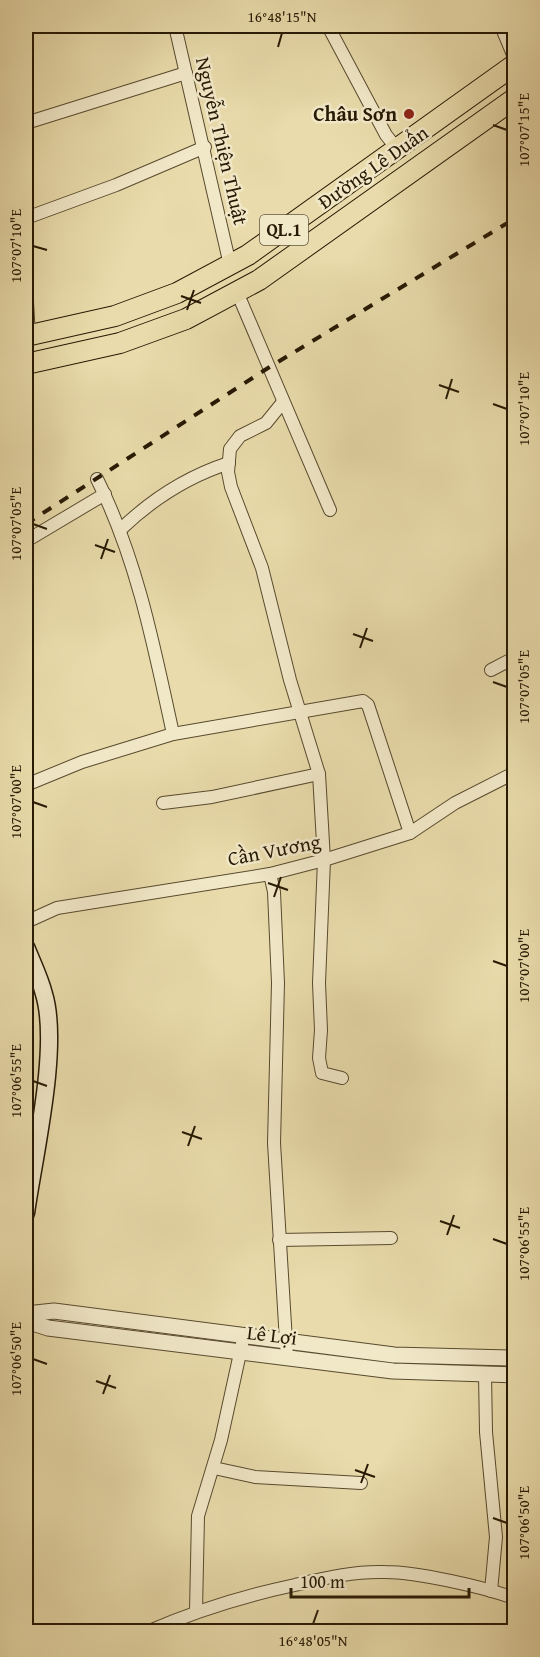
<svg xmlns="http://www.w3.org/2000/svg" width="540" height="1657" font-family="'Gentium Book Plus',serif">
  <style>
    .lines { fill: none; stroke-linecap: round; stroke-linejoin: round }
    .minor-casing { stroke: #584a2e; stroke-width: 14 }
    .tertiary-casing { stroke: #584a2e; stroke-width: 17 }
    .secondary-casing { stroke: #271904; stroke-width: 19 }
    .trunk-casing { stroke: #271904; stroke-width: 22 }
    .minor { stroke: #f1e8c8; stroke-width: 12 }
    .tertiary { stroke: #f1e8c8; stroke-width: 15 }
    .secondary { stroke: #f1e8c8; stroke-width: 16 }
    .trunk { stroke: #e9dbab; stroke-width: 20 }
    .rail { stroke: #271904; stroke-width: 4; stroke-dasharray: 10 10; stroke-linecap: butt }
    .ticks { fill: none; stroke: #271904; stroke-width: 2 }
    .poi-dot { fill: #8f2418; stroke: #f1e8c8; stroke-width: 2 }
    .labels { text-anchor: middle; stroke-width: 5; stroke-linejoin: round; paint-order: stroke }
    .shield { fill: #f1e8c8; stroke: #64573f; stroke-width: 1.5 }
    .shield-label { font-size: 18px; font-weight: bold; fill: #271904 }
    .poi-label { font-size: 20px; font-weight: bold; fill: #271904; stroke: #f1e8c8; text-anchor: end }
    .street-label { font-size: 20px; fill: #271904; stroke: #f1e8c8 }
    .neatline { fill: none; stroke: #271904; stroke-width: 2 }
    .ticks-label { font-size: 15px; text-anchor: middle; fill: #271904 }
  </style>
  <rect width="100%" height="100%" fill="#e9dbab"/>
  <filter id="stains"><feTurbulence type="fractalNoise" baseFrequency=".00333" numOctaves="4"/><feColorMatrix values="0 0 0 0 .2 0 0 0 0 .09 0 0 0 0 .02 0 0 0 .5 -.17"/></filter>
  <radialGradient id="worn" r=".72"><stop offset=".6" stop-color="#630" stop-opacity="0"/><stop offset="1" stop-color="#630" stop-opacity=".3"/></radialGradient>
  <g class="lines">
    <g class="minor-casing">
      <g id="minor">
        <path d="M175 26 230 265"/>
        <path d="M328 26 386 135 398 150"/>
        <path d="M501 26 514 57"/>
        <path d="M26 123 186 73"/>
        <path d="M26 218 116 185 205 147"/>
        <path d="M26 285 29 336"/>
        <path d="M237 292 330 510"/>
        <path d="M283 402 266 423 240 436 230 449 228 472 231 487 262 568 290 680 319 774 324 860 319 983 321 1030 319 1058 322 1073 342 1078"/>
        <path d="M97 479C137 559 154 646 173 734"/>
        <path d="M120 530C152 499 186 477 229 463"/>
        <path d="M26 541 105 494"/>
        <path d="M491 670 514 658"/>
        <path d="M26 785 82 762 173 734 363 701 368 705 410 833"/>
        <path d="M163 803 212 797 319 774"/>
        <path d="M270 874 274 892 278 983 274 1143 287 1358"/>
        <path d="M26 922 57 908 270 874 324 860 410 833 455 803 514 773"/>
        <path d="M279 1240 391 1238"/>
        <path d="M485 1374 486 1432 496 1537 491 1591"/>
        <path d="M214 1468 255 1477 361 1483"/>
        <path d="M196 1611 198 1516 221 1440 244 1335"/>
        <path d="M147 1632C195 1611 243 1596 295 1585 325 1578 354 1571 385 1572 418 1572 483 1587 514 1598"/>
      </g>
    </g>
    <g class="tertiary-casing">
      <g id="tertiary">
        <path d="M26 1314 54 1311 394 1355 514 1358"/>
        <path d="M26 1321 48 1328 393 1371 514 1375"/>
      </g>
    </g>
    <g class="secondary-casing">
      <path id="secondary" d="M26 947C32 962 40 978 44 994 60 1047 34 1156 26 1213"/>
    </g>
    <g class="trunk-casing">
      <g id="trunk">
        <path d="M26 336 115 316 177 293 248 255 514 65"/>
        <path d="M26 364 120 343 186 319 259 280 514 99"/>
      </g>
    </g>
    <use href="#minor" class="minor"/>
    <use href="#tertiary" class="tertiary"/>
    <use href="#secondary" class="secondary"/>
    <use href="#trunk" class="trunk"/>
    <path class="rail" d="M26 524 268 368 514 219"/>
  </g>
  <path class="ticks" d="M278 47 282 33M493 125 507 130M33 246 47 250M181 296 201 303M187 310 194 290M439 385 459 392M446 399 452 379M493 404 507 409M33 524 47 529M95 545 115 552M101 559 108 539M353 634 373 641M360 648 367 628M493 682 507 687M33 802 47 807M268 883 288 890M274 897 281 877M493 961 507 966M33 1081 47 1086M182 1132 202 1139M188 1146 195 1126M440 1221 460 1228M447 1235 454 1215M493 1239 507 1244M33 1359 47 1364M96 1381 116 1388M103 1394 110 1375M355 1470 375 1477M361 1483 368 1464M493 1518 507 1523M313 1624 318 1610"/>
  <circle class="poi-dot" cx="409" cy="114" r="6"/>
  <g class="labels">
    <rect class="shield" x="260" y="215" width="48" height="30" rx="4.5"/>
    <g class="shield-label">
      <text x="284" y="236">QL.1</text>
    </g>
    <g class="poi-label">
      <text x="397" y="121">Châu Sơn</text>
    </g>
    <g class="street-label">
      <text transform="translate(222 141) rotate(77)" y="7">Nguyễn Thiện Thuật</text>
      <text transform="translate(373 167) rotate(-35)" y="7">Đường Lê Duẩn</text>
      <text transform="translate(274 850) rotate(-11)" y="7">Cần Vương</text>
      <text transform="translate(272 1335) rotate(7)" y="7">Lê Lợi</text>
    </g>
  </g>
  <rect width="540" height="1657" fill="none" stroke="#e9dbab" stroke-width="66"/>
  <path d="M291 1588v9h178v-9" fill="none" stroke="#271904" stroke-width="3"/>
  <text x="300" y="1588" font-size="18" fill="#271904" stroke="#f1e8c8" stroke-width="4.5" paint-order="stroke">100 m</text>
  <rect x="33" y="33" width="474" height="1591" class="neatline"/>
  <g class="ticks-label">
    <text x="282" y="22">16°48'15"N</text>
    <text transform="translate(524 130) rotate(-90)" y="5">107°07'15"E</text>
    <text transform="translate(16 246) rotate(-90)" y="5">107°07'10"E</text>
    <text transform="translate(524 409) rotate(-90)" y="5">107°07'10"E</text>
    <text transform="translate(16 524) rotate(-90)" y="5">107°07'05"E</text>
    <text transform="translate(524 687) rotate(-90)" y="5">107°07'05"E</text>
    <text transform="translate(16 802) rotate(-90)" y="5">107°07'00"E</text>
    <text transform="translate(524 966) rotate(-90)" y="5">107°07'00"E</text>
    <text transform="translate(16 1081) rotate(-90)" y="5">107°06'55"E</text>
    <text transform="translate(524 1244) rotate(-90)" y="5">107°06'55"E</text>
    <text transform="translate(16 1359) rotate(-90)" y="5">107°06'50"E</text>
    <text transform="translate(524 1523) rotate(-90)" y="5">107°06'50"E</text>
    <text x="313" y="1646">16°48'05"N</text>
  </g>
  <rect width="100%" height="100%" filter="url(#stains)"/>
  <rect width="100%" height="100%" fill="url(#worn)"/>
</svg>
